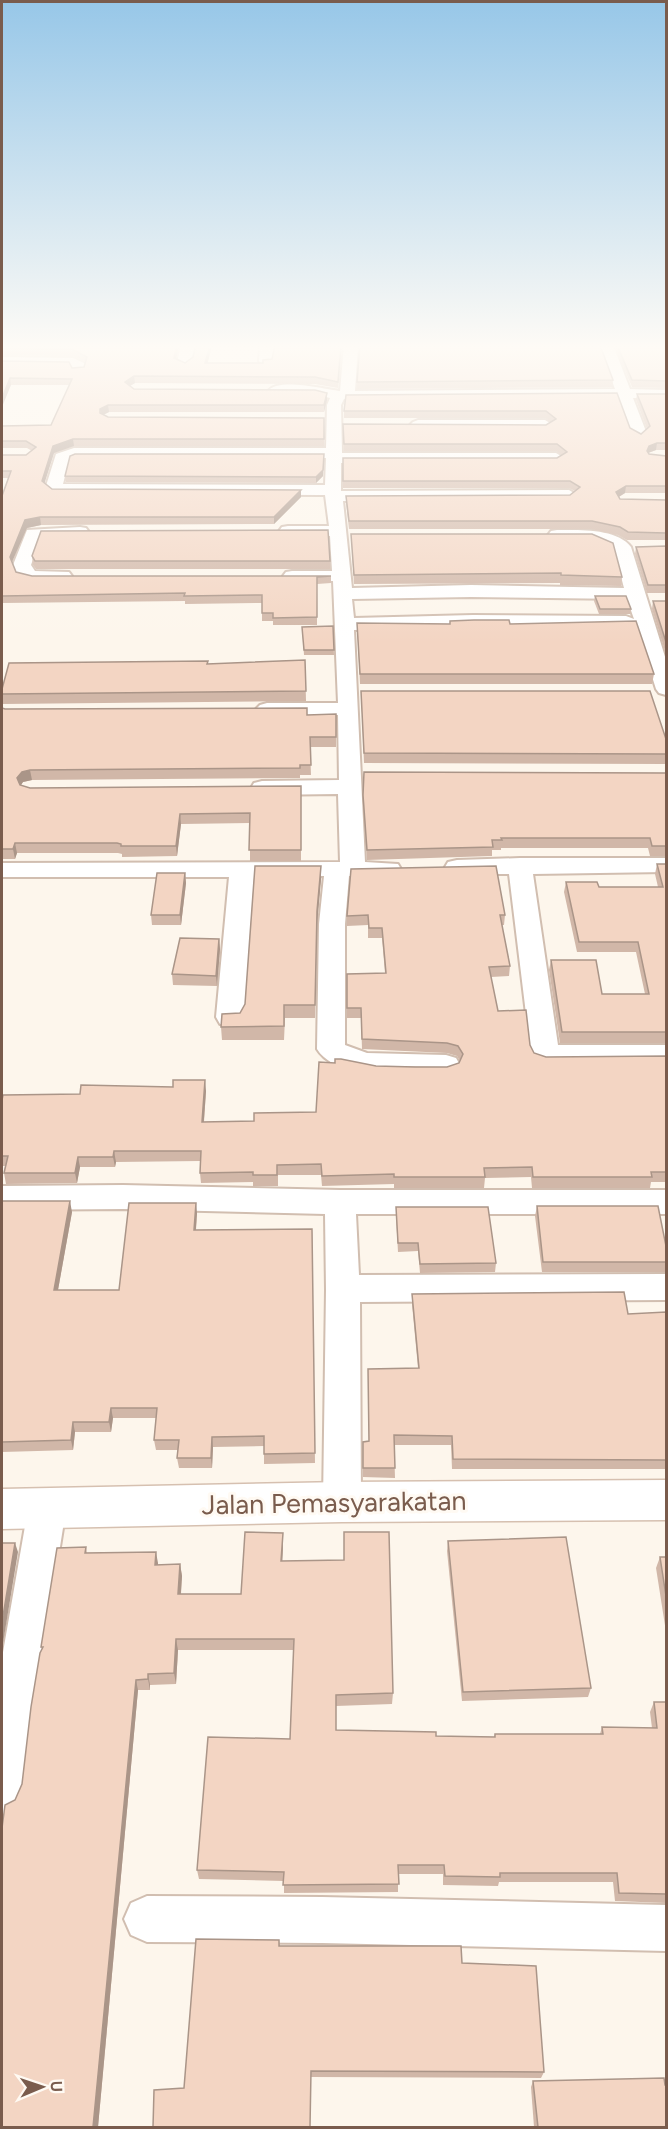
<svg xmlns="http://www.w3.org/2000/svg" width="668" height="2129" font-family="Figtree,sans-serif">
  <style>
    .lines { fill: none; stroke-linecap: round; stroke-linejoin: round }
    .street-casing { stroke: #d1beb0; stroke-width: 4 }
    .secondary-casing { stroke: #d6c0b0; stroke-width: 3 }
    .street { fill: #fff; fill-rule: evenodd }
    .secondary { fill: #fff; fill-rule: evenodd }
    .wall { fill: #d1b7a8 }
    .shaded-wall { fill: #aa9588 }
    .building { fill: #f3d5c3; stroke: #aa9588; stroke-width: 1.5 }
    .labels { text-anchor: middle; stroke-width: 6; stroke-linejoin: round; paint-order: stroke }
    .near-street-label { font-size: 27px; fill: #7a5c4d; stroke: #fffaf3 }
  </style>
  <rect width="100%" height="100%" fill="#fdf6ec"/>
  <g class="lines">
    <g class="street-casing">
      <g id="street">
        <path d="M181 345H195L191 363 184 367 177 363Z"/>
        <path d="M260 345H274L271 364H261L259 361Z"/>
        <path d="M344 345H358L355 391 615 389 599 345H613L630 389 666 390V398H633L647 434 639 439 631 434 618 397 344 399 341 405 342 453H556L564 458 556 463H341V491L569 490 577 495 569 500 343 501 352 588 471 585 624 588 614 550 590 541 557 540 551 539 548 535 551 531 557 530C578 530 617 528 631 547L666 660V695L659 693 656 689 635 623 626 628 473 627 354 630 365 862 398 864 401 869 398 874 349 876 345 924V1045L367 1053 446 1055 456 1058 460 1065 456 1072 446 1075C412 1074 337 1082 317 1049L319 924 324 876 254 877 244 1017 240 1024 230 1026 220 1024 216 1017 229 877H2V863L340 862 338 794 262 795 254 793 251 788 254 783 262 781 339 780 338 715H267L260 713 256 709 260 705 267 703H338L333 581H292L286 580 283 576 286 572 292 571H332L330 536H288L282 535 279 531 282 527 288 526H329L325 495 53 494 45 489 56 454 74 448H326L327 405 330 398C316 394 276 398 269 390 280 378 324 389 340 391ZM75 458H326L325 485 63 484 69 460ZM471 597 627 599 634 619 626 616 473 615 354 618 352 599Z"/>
        <path d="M2 357 73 358 86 364 83 372H73L72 366 2 365Z"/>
        <path d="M418 420H545L553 425 545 430 413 428 410 425 413 422Z"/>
        <path d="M80 527 86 528 89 532 86 536 40 539 31 565 35 571 69 572 72 576 69 580 33 581 18 577 13 565 27 530Z"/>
        <path d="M520 858H666V872L533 874 558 1045H666V1065H545L535 1062 531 1055 509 874H457L448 872 445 867 448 862 457 860Z"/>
        <path d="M123 1185 340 1190H666V1214H356L359 1275 666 1274V1300L360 1302 361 1502 355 1514 342 1519 329 1514 323 1502 326 1290 325 1214 123 1209 2 1210V1186Z"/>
        <path d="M47 1492 60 1497 66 1509 33 1717 24 1794 17 1809 2 1816V1658L28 1509 34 1497Z"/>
        <path d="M147 1896 322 1897 666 1905V1951L322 1943 147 1942 131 1935 124 1919 131 1903Z"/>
      </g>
    </g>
    <g class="secondary-casing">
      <path id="secondary" d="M666 1480V1520L342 1522 2 1529V1489L342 1482Z"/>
    </g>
    <use href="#street" class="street"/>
    <use href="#secondary" class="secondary"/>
  </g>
  <g class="wall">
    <path d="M2 345H179L176 358 185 363 212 345 207 363H263L272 359 342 345 338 388 315 384 135 383 130 386 134 389 327 393V400L324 412H109L103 415 108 417 324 418V446H74L54 453 44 483 52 489 301 497 274 524 41 525 27 528 12 562 16 572 32 576H331V583L317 584V625H273V621H262V603L185 604V601L2 603V496L8 478H2V455H26L32 451 27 448H2V426L51 425 69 385H11L2 361 72 368 84 367 86 362 73 356 2 355Z"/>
    <path d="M614 345H666V388L632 387Z"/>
    <path d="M613 380 612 387 357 389V382Z"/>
    <path d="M617 393 630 428 641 434 647 429 636 400 637 394H666V450H656L648 453 649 454 666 456V493H625L619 497 620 499 666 500V540H627L618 535 591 529H349L346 503V496L570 495 575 491 569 488H343V458H557L562 455 556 451H344L343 424 546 425 551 422 545 418H344V411Z"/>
    <path d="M65 476H323L316 483 66 482Z"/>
    <path d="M351 534 622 577 621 586 560 585V583L354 584Z"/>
    <path d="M666 546V593H647L635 554 636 547Z"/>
    <path d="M32 556 330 561V569H36L33 565Z"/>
    <path d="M595 596 631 609 630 614H599L594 601Z"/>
    <path d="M653 601H666V654L652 609Z"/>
    <path d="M450 621 510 624 654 674 652 684H360L357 623 450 624Z"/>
    <path d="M333 626 334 655H304L302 627Z"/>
    <path d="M305 660 306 701 2 704V689L208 664Z"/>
    <path d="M361 691 666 739V764L364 763Z"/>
    <path d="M2 708 5 709 307 715 336 714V747H310L311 775H300V778L32 780 23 782 21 785 30 788 301 786V861H250V823L181 824 177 856 122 857V854L118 853H17L15 859H2Z"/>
    <path d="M364 772 666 773V856H650L648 848H501V850H492V856L367 860 363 805Z"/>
    <path d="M657 864H666V1043H560L549 970 551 960 602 994H645L636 952H577L564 892 566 882 599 887H658L655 874Z"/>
    <path d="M321 866V879L317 924 315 1018H285L284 1040H222L221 1027 240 1013 245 1004Z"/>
    <path d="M185 873 186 883 181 925H152L151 915Z"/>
    <path d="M505 915 504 925H502L510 966 509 976 491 977 498 1011 530 1045 534 1053 546 1057 666 1056V1182H651L650 1188H532L531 1177 485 1178 484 1188H394V1184L322 1186 321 1175H278V1186H253V1182L201 1183 200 1173V1161L116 1162 115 1167H80L77 1183 6 1184 4 1173 5 1166H2V1100L206 1091 204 1122 254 1121 316 1112 376 1066 447 1067 459 1063 460 1061 457 1056 447 1053 362 1049 361 1018H347V974L385 973 382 938H368V925L347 926V916Z"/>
    <path d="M219 939 220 949 217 986 173 985 172 974Z"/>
    <path d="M2 1201 72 1212 58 1290H119L197 1213 196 1230 312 1229 315 1463 264 1464V1446L213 1447 212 1468H179L177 1458 178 1450H156L154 1440 156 1418H113L111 1432H75L73 1450 2 1452Z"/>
    <path d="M537 1206 666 1246V1272H542L535 1216Z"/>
    <path d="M396 1207 496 1263 495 1272 420 1273 418 1251 398 1252 396 1216Z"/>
    <path d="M412 1294 628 1314 666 1312V1469H452L451 1445H394L395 1478 363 1477V1442H369L368 1369 418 1368 412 1304Z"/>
    <path d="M448 1541 591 1688 588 1697 462 1701 447 1551Z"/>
    <path d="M283 1544 282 1561 393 1693 392 1704 336 1706V1730L436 1736 494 1737 495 1734H600L602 1727 652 1728 650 1712 654 1702H666V1903L615 1901 613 1882H499L498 1886 443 1885V1874H398V1892L284 1893V1881L199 1879 197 1870 290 1739 294 1650H178L176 1684 150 1685V1690H138L98 2127H2L15 1800 22 1784 42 1649 41 1647 86 1547 87 1553 158 1563V1565L180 1564 182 1576 181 1594H241Z"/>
    <path d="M660 1557H666V1632L656 1568Z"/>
    <path d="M279 1940 280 1946 462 1963 544 2072 541 2078 311 2077 184 2088Z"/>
    <path d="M533 2081 665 2085 666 2127H534L531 2087Z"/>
  </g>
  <g class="shaded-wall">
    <path d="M177 345H179L175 364 174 358Z"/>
    <path d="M210 345H212L206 370 205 363Z"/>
    <path d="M134 376 135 383 126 388 125 382Z"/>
    <path d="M10 378 11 385 2 407V398Z"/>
    <path d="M327 393V400L324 412V405Z"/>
    <path d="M108 405 109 412 101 416 100 409Z"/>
    <path d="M73 439 74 446 54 453 43 488 42 481 53 446Z"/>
    <path d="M657 443 656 450 648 453 647 451 649 446Z"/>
    <path d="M324 460 323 476 316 483V477Z"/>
    <path d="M626 486 625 493 615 499 616 492Z"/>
    <path d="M301 490V497L274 524V517Z"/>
    <path d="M40 517 41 525 27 528 11 564 10 557 25 520Z"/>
    <path d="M30 770 32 780 23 782 19 788 17 778 22 772Z"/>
    <path d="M180 814 181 824 177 856 176 846Z"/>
    <path d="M15 843 17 853 15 859 13 849Z"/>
    <path d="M321 866V879L317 924 315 1018 317 911Z"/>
    <path d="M185 873 186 883 181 925 180 915Z"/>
    <path d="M219 939 220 949 217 986 216 976Z"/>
    <path d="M205 1080 206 1091 203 1132 202 1122Z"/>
    <path d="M114 1151 116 1162 115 1167 113 1157Z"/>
    <path d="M78 1157 80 1167 77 1183 75 1173Z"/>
    <path d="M70 1201 72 1212 56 1301 54 1290Z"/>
    <path d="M196 1203 197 1213 195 1241 194 1230Z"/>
    <path d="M111 1408 113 1418 111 1432 109 1422Z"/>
    <path d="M73 1422 75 1432 73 1450 71 1440Z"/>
    <path d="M212 1437 213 1447 212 1468 211 1458Z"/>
    <path d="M283 1533V1544L282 1572 281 1561Z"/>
    <path d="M15 1543 18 1552 2 1649V1622Z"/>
    <path d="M156 1552 158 1563 157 1576 155 1565Z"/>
    <path d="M180 1564 182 1576 180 1605 178 1594Z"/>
    <path d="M176 1639 178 1650 176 1684 174 1673Z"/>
    <path d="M148 1674 150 1685V1690L148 1679Z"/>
    <path d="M136 1680 138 1690 98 2127H93Z"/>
  </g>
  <g class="building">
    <path d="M2 345H177L174 358 185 363 193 357 196 345H210L205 363H263V360L272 359 275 345H341L338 382 315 377 134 376 125 382 134 389 315 390 327 393 324 405H108L100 409V413L108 417 324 418V439H73L53 446 42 481 52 489 301 490 274 517H40L25 520 10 557 16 572 32 576H331L317 577V617L273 618V613H262V595L184 596 185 593 2 596V496L11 471H2V455H26L36 447 26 441H2V426L51 425 72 379 10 378 2 398V361L69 362 72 368 84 367 87 357 72 349 2 348Z"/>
    <path d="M360 345H600L613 380 357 382Z"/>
    <path d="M617 345H666V381L632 380Z"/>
    <path d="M617 393 630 428 641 434 650 426 637 394H666V443H657L649 446 647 451 649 454 666 456V486H626L616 492 620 499 666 500V533L628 532 620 527 592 521H349L346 496 570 495 580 487 570 481H343V458H557L567 452 557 444H344L343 424 546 425 556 419 546 411H344L346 395Z"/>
    <path d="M75 454H324L323 470 316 477 65 476 70 456Z"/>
    <path d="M328 530 330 561H35L32 556 41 531Z"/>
    <path d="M351 534H592L613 543 622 577 561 575V573L354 575Z"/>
    <path d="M666 546V585H648L636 547Z"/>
    <path d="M595 596H626L631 609H600Z"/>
    <path d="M653 601H666V642Z"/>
    <path d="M474 620H509L510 624 636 621 654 674H360L357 623 450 624V621Z"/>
    <path d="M333 626 334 650H304L302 627Z"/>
    <path d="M305 660 306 691 2 694V689L9 663 208 661 207 664Z"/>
    <path d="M361 691H650L666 739V754L364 753Z"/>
    <path d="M2 708 5 709 307 708V715L336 714V737H310L311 765H300V768L30 770 22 772 17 778 20 785 30 788 301 786V850H249L250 813 180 814 176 846H121V844L117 843H15L13 849H2Z"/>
    <path d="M364 772 666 773V846H652L650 838H501L502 840H492L493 847 367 850 363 795Z"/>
    <path d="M657 864H666V1032H562L551 960H596L602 994H649L638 942H579L566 882H597L599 887H663Z"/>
    <path d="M255 866H321L317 911 315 1005H284V1026L221 1027 222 1014 240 1013 245 1004Z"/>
    <path d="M496 866 505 915H500L510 966 489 967 498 1011 526 1010 530 1045 534 1053 546 1057 666 1056V1172H651L652 1177H533L532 1167 484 1168 485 1177H394V1174L322 1176 321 1164 277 1165V1175H253V1172L200 1173 201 1151H114L113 1157H78L75 1173H4L8 1156H2V1100L3 1095 80 1094 81 1085 173 1087V1080H205L202 1122 254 1121V1113L316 1112 319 1062 335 1063V1059H341L376 1066 415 1067H447L459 1063 463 1054 458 1046 447 1043 362 1039 361 1008H347V974L386 973 382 928H369L368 915 347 916 351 869Z"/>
    <path d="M157 873H185L180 915H151Z"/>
    <path d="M180 938 219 939 216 976 172 974Z"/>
    <path d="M2 1201H70L54 1290H119L129 1203H196L194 1230 312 1229 315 1453 264 1454V1436L212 1437 211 1458H177L179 1440H154L157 1408H111L109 1422H73L71 1440 2 1442Z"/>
    <path d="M537 1206H658L666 1246V1262H543Z"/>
    <path d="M396 1207H488L496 1263 420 1264 418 1243H398Z"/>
    <path d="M624 1292 628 1314 666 1312V1460L453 1459 452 1436 394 1435 395 1468H363V1442L369 1441 368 1369 419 1368 412 1294Z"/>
    <path d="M245 1532 283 1533 281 1561 344 1560V1532H389L393 1693 336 1695V1730L436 1732V1736L495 1737V1734H603L602 1727 657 1728 654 1702H666V1894L619 1893 617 1873H500V1877L445 1876 444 1865H398L399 1884 283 1885 284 1872 197 1870 208 1737 290 1739 294 1639H176L174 1673 148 1674V1679L136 1680 93 2127H2V1828L5 1805 15 1800 22 1784 31 1707 40 1653 43 1647H41L57 1548 86 1547 85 1553 156 1552 155 1565 180 1564 178 1594H241Z"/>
    <path d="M566 1537 591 1688 463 1692 448 1541Z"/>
    <path d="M2 1543H15L2 1622Z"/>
    <path d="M660 1557H666V1596Z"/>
    <path d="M196 1939 279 1940V1946H461L462 1963 536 1966 544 2072 311 2071 310 2127H153L154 2090 184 2088Z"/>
    <path d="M664 2078 665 2085H666V2127H538L533 2081Z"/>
  </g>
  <linearGradient id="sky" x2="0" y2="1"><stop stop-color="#97c7e8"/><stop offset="0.54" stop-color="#fefbf6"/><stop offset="1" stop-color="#fefbf6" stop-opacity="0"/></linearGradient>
  <rect width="668" height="643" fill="url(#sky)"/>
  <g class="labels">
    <g class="near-street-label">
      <text transform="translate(334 1503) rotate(-1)" y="9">Jalan Pemasyarakatan</text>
    </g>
  </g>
  <rect width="668" height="2129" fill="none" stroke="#7a5c4d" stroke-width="6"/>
  <g transform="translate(42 2087) rotate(88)" stroke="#fffaf3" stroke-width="4.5" paint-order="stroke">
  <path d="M0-4.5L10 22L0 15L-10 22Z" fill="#7a5c4d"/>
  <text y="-9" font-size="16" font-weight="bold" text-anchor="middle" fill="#7a5c4d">U</text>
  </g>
</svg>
